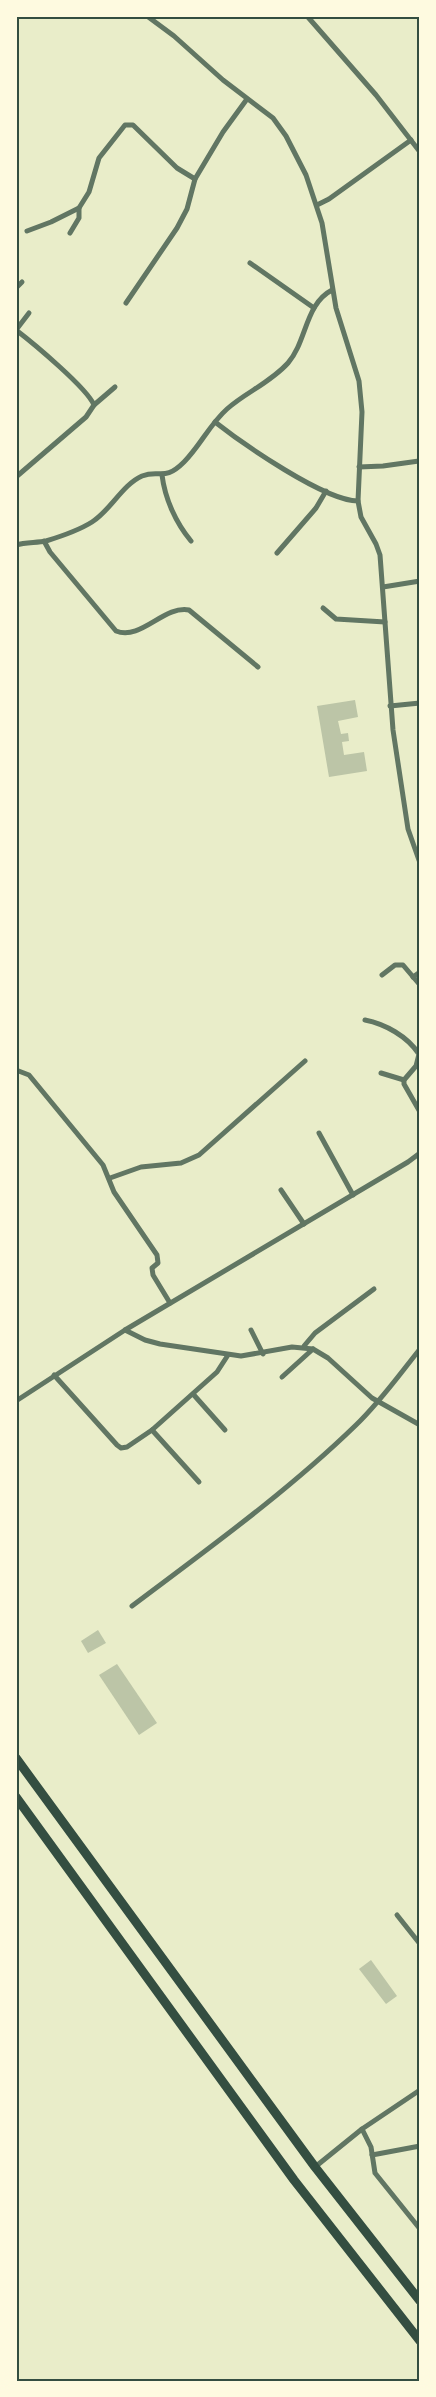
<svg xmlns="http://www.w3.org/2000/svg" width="436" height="2397" font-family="Helvetica,sans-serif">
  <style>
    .building { fill: #bcc5a7 }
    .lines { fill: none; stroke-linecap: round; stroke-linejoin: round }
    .minor { stroke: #617663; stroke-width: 5 }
    .primary { stroke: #344e41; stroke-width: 9 }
    .neatline { fill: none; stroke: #344e41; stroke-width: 2 }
  </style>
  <rect width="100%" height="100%" fill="#e9edc9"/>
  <g class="building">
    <path d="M355 700 358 717 338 721 341 734 348 733 349 741 342 742 344 755 364 752 367 771 329 777 317 706Z"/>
    <path d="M98 1630 106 1643 88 1653 81 1641Z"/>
    <path d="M117 1664 157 1723 139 1735 99 1675Z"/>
    <path d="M371 1960 397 1996 386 2004 359 1969Z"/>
  </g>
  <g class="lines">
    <g class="minor">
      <path d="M147 16 174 36 223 80 273 118 286 136 306 175 322 223 336 308 359 381 362 412 358 501 361 517 376 544 380 555 393 730 408 829 420 863"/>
      <path d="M307 16 376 95 420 152"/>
      <path d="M317 205 329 199 411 140"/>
      <path d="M27 231 51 222 79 208 89 192 99 158 125 125H133L177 168 195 179"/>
      <path d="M70 233 79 218V208"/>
      <path d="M250 263 314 308"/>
      <path d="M16 288 22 282"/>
      <path d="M126 303 177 228 187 209 195 179 223 132 247 99"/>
      <path d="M16 330C33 343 87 388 94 405L86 417 16 477"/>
      <path d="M16 330 29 313"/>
      <path d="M94 405 115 387"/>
      <path d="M215 422C243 444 325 501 358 501"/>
      <path d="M359 467 383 466 419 461"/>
      <path d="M162 475C165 499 176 523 191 541"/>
      <path d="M44 541 50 552 116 631C141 641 164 605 189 610L258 667"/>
      <path d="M16 545C26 542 36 543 46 541 59 537 81 529 92 522 111 510 122 485 142 476 160 469 164 482 184 462 200 446 210 424 227 409 246 392 270 383 288 363 307 341 305 304 332 290"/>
      <path d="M277 553 316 508 326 491"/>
      <path d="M383 587 420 581"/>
      <path d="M323 608 336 619 385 622"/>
      <path d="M390 706 420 703"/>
      <path d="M382 975 395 965H403L420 985"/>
      <path d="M413 977 420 972"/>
      <path d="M365 1020C385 1024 407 1036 419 1054L416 1066 404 1080V1084L420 1112"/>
      <path d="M16 1070 29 1075 103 1165 114 1192 157 1255 158 1263 152 1268 153 1275 170 1303"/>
      <path d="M381 1073 404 1080"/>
      <path d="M319 1133 353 1195"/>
      <path d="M110 1178 141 1167 181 1163 199 1155 305 1061"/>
      <path d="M281 1190 304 1224"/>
      <path d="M125 1330 145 1340 160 1344 241 1356 292 1347 313 1349 328 1358 372 1398 420 1425"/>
      <path d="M251 1330 263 1354"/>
      <path d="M304 1346 315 1333 374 1289"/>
      <path d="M54 1375 117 1445 121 1448 127 1447 152 1430 217 1372 228 1355"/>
      <path d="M282 1377 313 1349"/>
      <path d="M193 1394 225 1430"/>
      <path d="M16 1401 125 1330 408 1162 420 1153"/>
      <path d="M152 1430 199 1482"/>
      <path d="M132 1606C209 1548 287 1492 356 1425 380 1402 399 1375 420 1349"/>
      <path d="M397 1915 420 1944"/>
      <path d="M362 2129 371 2147 375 2173 420 2229"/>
      <path d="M372 2155 420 2146"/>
      <path d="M315 2167 362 2129 420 2090"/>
    </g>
    <g class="primary">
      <path d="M16 1758 315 2167 420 2301"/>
      <path d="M16 1797 294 2180 420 2341"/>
    </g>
  </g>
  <rect width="436" height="2397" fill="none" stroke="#fefae0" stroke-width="35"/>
  <rect x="18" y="18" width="400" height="2362" class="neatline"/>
</svg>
